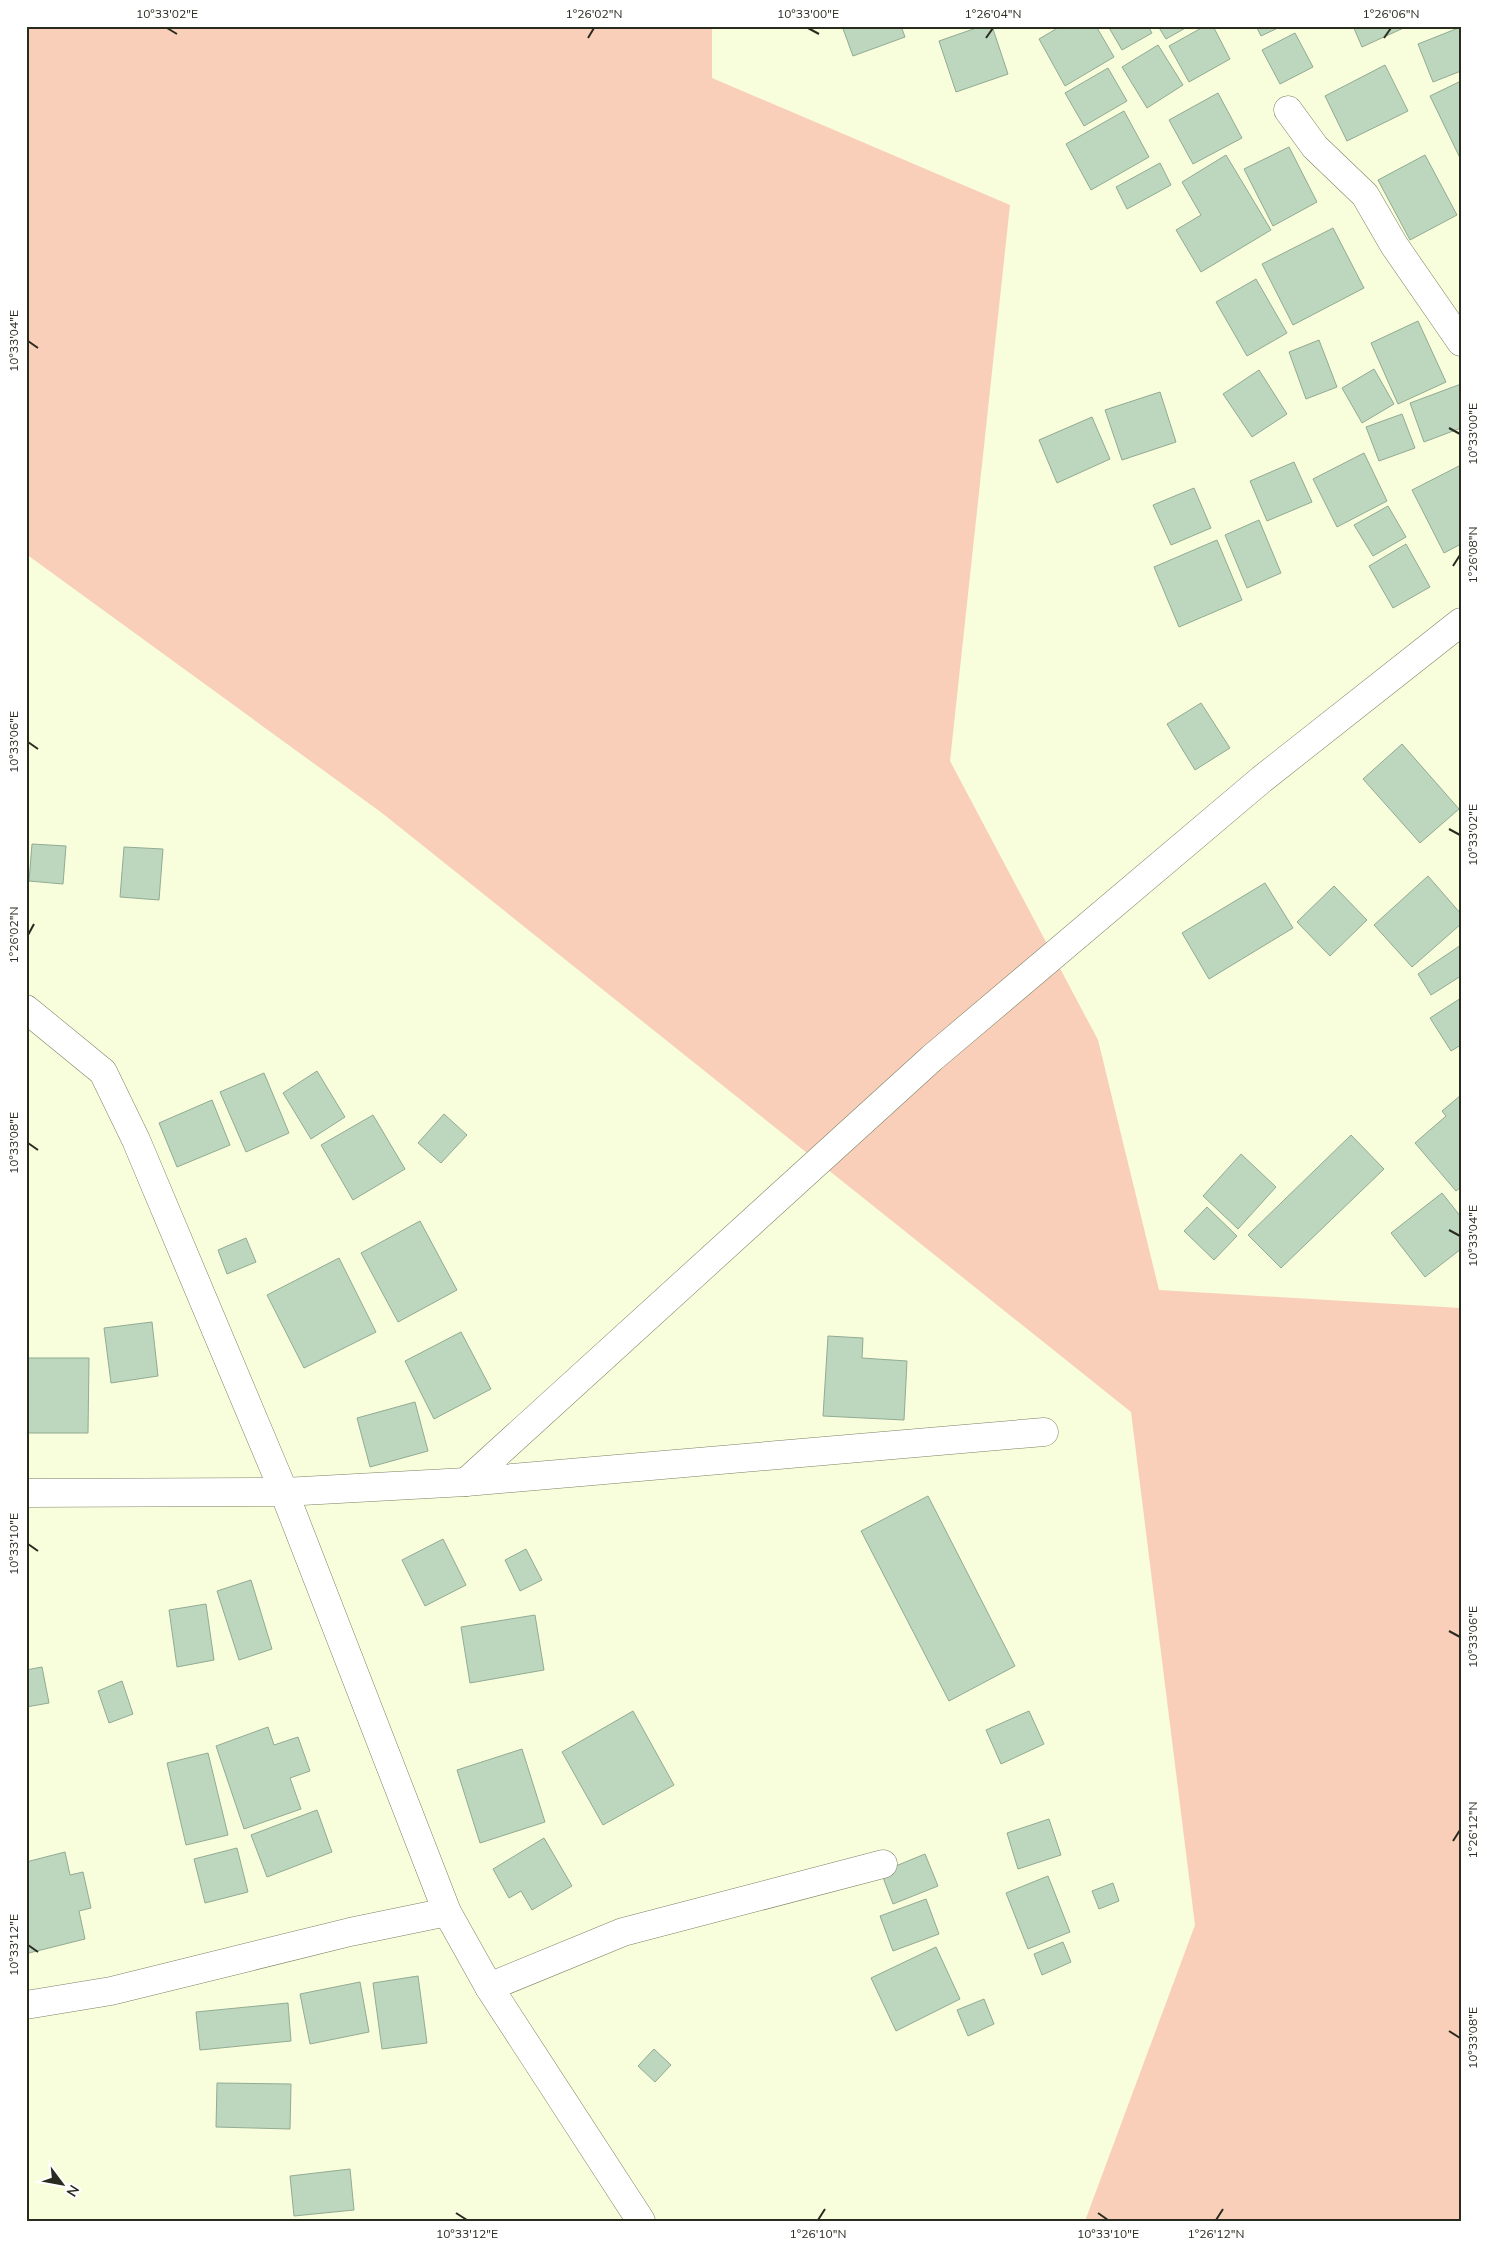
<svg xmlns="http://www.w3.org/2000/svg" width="1487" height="2247" font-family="Mulish,sans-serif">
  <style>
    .green { fill: #f9cfb9 }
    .building { fill: #bdd6be; stroke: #92ab93 }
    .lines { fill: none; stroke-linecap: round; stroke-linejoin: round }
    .minor-casing { stroke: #7d8063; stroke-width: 29 }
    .minor { stroke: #fff; stroke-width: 28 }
    .ticks { fill: none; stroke: #2a2b1f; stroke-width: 2 }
    .neatline { fill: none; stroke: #2a2b1f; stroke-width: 2 }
    .ticks-label { font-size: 12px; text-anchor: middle; fill: #2a2b1f }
  </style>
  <rect width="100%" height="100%" fill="#f8fddc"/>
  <path class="green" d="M26 26H712V78L1010 205 950 761 1098 1040 1159 1290 1461 1308V2221H1085L1195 1925 1131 1412 382 813 26 554Z"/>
  <g class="building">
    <path d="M842 26H901L905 37 853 56Z"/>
    <path d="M982 26H992L1008 74 956 92 939 41Z"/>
    <path d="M1061 26H1096L1114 57 1065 86 1039 39Z"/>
    <path d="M1108 26H1148L1152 33 1122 50Z"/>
    <path d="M1158 26H1189L1166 39Z"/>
    <path d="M1205 26H1213L1230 59 1189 82 1169 46Z"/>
    <path d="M1256 26H1282L1261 36Z"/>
    <path d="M1353 26H1408L1362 47Z"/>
    <path d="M1461 27V71L1433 82 1418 44Z"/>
    <path d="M1295 33 1313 67 1280 84 1262 50Z"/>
    <path d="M1158 45 1183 85 1147 108 1122 67Z"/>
    <path d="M1385 65 1408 111 1347 141 1325 96Z"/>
    <path d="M1108 68 1127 101 1084 126 1065 93Z"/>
    <path d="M1461 81V160L1430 96Z"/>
    <path d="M1218 93 1242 138 1193 164 1169 120Z"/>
    <path d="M1124 111 1149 157 1091 190 1066 144Z"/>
    <path d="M1289 147 1317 202 1273 226 1244 169Z"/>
    <path d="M1226 155 1271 230 1201 272 1176 230 1201 215 1182 182Z"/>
    <path d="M1425 155 1457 215 1410 240 1378 180Z"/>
    <path d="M1160 163 1171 185 1127 209 1116 187Z"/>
    <path d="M1333 228 1364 288 1293 325 1262 264Z"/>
    <path d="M1256 279 1287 333 1247 356 1216 302Z"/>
    <path d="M1418 321 1446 382 1398 404 1371 343Z"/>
    <path d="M1319 340 1337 387 1306 399 1289 352Z"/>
    <path d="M1374 369 1394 404 1362 423 1342 388Z"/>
    <path d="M1259 370 1287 414 1252 437 1223 394Z"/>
    <path d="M1461 384V428L1424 442 1410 403Z"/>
    <path d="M1160 392 1176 442 1122 460 1105 410Z"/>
    <path d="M1402 414 1415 448 1379 461 1366 427Z"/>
    <path d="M1092 417 1110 459 1057 483 1039 440Z"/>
    <path d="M1364 453 1387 501 1337 527 1313 479Z"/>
    <path d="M1294 462 1312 502 1267 521 1250 481Z"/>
    <path d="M1461 465V544L1444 553 1412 490Z"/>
    <path d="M1194 488 1211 528 1171 545 1153 505Z"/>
    <path d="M1388 506 1406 537 1373 556 1354 525Z"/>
    <path d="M1259 520 1281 573 1247 588 1225 535Z"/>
    <path d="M1217 540 1242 600 1179 627 1154 567Z"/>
    <path d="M1406 544 1430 587 1393 608 1369 566Z"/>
    <path d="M1201 703 1230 748 1195 770 1167 724Z"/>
    <path d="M1402 744 1459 809 1420 843 1363 779Z"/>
    <path d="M32 844 66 846 63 884 29 881Z"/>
    <path d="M124 847 163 849 159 900 120 897Z"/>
    <path d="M1428 876 1461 914V924L1412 967 1374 925Z"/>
    <path d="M1265 883 1293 928 1209 979 1182 933Z"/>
    <path d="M1334 886 1367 920 1330 956 1297 922Z"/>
    <path d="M1461 945V976L1431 995 1418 974Z"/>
    <path d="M1461 998V1045L1451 1051 1430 1018Z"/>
    <path d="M317 1071 345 1117 311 1139 283 1093Z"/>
    <path d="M264 1073 289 1133 246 1152 220 1092Z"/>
    <path d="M1461 1095V1187L1456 1191 1415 1143 1446 1116 1442 1111Z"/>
    <path d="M212 1100 230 1145 177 1167 159 1123Z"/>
    <path d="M444 1114 467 1135 441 1163 418 1143Z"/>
    <path d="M373 1115 405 1169 353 1200 321 1145Z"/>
    <path d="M1351 1135 1384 1169 1281 1268 1248 1235Z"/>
    <path d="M1241 1154 1276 1187 1238 1229 1203 1196Z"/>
    <path d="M1442 1193 1461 1217V1249L1425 1277 1391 1233Z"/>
    <path d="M1207 1207 1237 1236 1214 1260 1184 1231Z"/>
    <path d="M420 1221 457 1290 398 1322 361 1253Z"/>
    <path d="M246 1238 256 1262 227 1274 218 1250Z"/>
    <path d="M339 1258 376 1332 304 1368 267 1295Z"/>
    <path d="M152 1322 158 1376 111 1383 104 1328Z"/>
    <path d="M461 1332 491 1389 434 1419 405 1361Z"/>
    <path d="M828 1336 863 1338 862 1358 907 1361 904 1420 823 1416Z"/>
    <path d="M26 1358H89L88 1433H26Z"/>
    <path d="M415 1402 428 1451 370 1467 357 1418Z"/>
    <path d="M928 1496 1015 1666 949 1701 861 1531Z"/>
    <path d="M443 1539 466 1585 425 1606 402 1560Z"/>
    <path d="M526 1549 542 1580 520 1591 505 1560Z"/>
    <path d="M251 1580 272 1649 239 1660 217 1591Z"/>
    <path d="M206 1604 214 1660 177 1667 169 1610Z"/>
    <path d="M535 1615 544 1670 470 1683 461 1627Z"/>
    <path d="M42 1667 49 1703 26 1707V1670Z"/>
    <path d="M122 1681 133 1714 109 1723 98 1691Z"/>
    <path d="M633 1711 674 1785 603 1825 562 1752Z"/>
    <path d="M1029 1711 1044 1744 1001 1764 986 1730Z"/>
    <path d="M268 1727 274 1745 298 1737 310 1771 290 1778 301 1809 244 1829 216 1746Z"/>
    <path d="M522 1749 545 1822 480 1843 457 1770Z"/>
    <path d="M208 1753 228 1835 186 1845 167 1763Z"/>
    <path d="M317 1810 332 1852 267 1877 251 1835Z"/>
    <path d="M1049 1819 1061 1855 1018 1869 1007 1833Z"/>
    <path d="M544 1838 572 1886 532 1910 521 1891 509 1898 493 1869Z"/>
    <path d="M237 1848 248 1892 205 1903 194 1859Z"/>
    <path d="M65 1852 70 1875 83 1872 91 1908 79 1911 85 1939 29 1953 26 1942V1862Z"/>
    <path d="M925 1854 938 1886 893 1904 881 1872Z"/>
    <path d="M1048 1876 1070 1932 1028 1949 1006 1893Z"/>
    <path d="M1113 1883 1119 1901 1099 1909 1092 1891Z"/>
    <path d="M926 1899 939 1934 893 1951 880 1916Z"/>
    <path d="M1063 1942 1071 1962 1042 1975 1034 1954Z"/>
    <path d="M936 1947 960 1999 896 2031 871 1978Z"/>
    <path d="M418 1976 427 2043 382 2049 373 1983Z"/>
    <path d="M360 1982 369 2032 310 2044 300 1994Z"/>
    <path d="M984 1999 994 2024 968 2036 957 2010Z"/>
    <path d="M288 2003 291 2041 200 2050 196 2012Z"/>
    <path d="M654 2049 671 2065 655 2082 638 2066Z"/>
    <path d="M217 2083 291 2084 290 2129 216 2127Z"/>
    <path d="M350 2169 354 2210 294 2216 290 2176Z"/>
  </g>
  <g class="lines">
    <g class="minor-casing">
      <g id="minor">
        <path d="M1288 110 1315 147 1365 195 1394 245 1461 342"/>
        <path d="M26 1009 103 1072 136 1140 284 1492 447 1912 489 1987 641 2221"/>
        <path d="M466 1482 932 1058 1262 779 1461 622"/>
        <path d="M26 1493 284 1492 466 1482 1044 1432"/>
        <path d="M489 1987 623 1932 883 1864"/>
        <path d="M26 2005 111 1991 350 1932 447 1912"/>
      </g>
    </g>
    <use href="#minor" class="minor"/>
  </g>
  <path class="ticks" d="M167 28 177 34M808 28 819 34M588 38 594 28M986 38 993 28M1384 38 1391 28M28 341 38 348M1449 428 1460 434M1453 566 1460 555M28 742 38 749M1449 829 1460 835M28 935 34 924M28 1143 38 1150M1449 1230 1460 1236M28 1544 38 1551M1449 1631 1460 1637M1453 1841 1460 1830M28 1945 38 1952M1449 2031 1460 2038M456 2213 467 2220M1098 2213 1108 2220M818 2220 825 2209M1216 2220 1223 2209"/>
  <rect width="1487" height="2247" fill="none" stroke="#ffffff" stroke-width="55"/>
  <g transform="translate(62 2184) rotate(122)" stroke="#ffffff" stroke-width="4" paint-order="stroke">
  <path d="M0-4L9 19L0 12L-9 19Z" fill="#2a2b1f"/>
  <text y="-8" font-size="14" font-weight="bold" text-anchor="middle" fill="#2a2b1f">N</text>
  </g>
  <rect x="28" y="28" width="1432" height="2192" class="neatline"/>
  <g class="ticks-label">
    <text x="167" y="18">10°33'02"E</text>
    <text x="594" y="18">1°26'02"N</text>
    <text x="808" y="18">10°33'00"E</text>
    <text x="993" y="18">1°26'04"N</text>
    <text x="1391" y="18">1°26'06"N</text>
    <text transform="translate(14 341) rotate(-90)" y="4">10°33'04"E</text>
    <text transform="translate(1473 434) rotate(-90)" y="4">10°33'00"E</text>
    <text transform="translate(1473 555) rotate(-90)" y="4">1°26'08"N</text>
    <text transform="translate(14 742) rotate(-90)" y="4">10°33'06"E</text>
    <text transform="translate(1473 835) rotate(-90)" y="4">10°33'02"E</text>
    <text transform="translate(14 935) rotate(-90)" y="4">1°26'02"N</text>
    <text transform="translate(14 1143) rotate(-90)" y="4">10°33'08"E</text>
    <text transform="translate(1473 1236) rotate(-90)" y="4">10°33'04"E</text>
    <text transform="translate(14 1544) rotate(-90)" y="4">10°33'10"E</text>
    <text transform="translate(1473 1637) rotate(-90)" y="4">10°33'06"E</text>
    <text transform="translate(1473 1830) rotate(-90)" y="4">1°26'12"N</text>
    <text transform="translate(14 1945) rotate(-90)" y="4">10°33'12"E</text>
    <text transform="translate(1473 2038) rotate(-90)" y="4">10°33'08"E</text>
    <text x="467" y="2238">10°33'12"E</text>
    <text x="818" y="2238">1°26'10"N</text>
    <text x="1108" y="2238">10°33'10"E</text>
    <text x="1216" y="2238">1°26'12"N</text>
  </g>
</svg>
